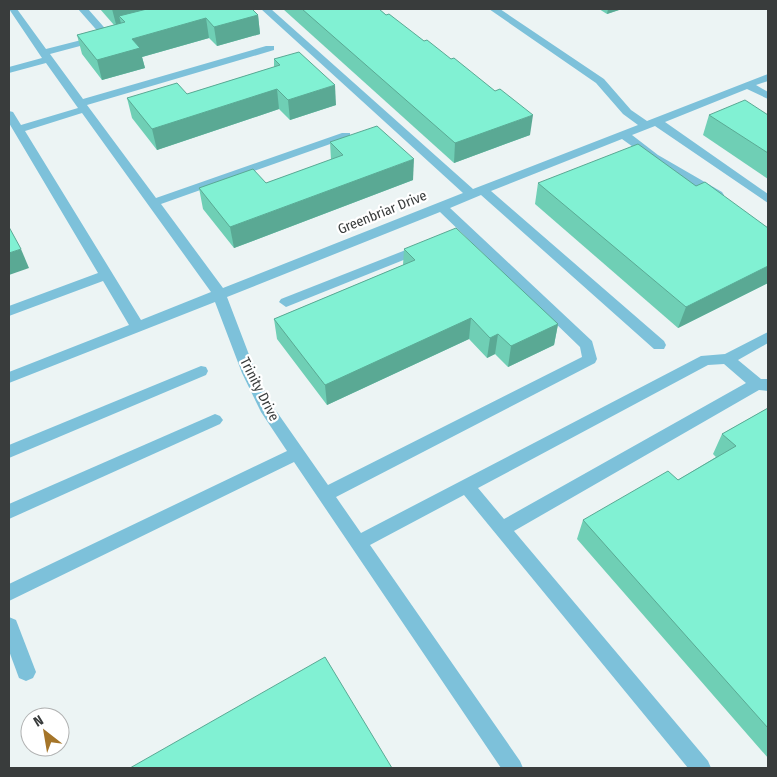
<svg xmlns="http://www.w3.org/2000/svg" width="777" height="777" font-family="'Fira Sans Condensed',sans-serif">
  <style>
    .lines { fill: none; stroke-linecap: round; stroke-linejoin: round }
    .minor { fill: #7dc1da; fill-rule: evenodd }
    .wall { fill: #6fcfb5 }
    .shaded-wall { fill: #5aa994 }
    .building { fill: #81f1d3; stroke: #5aa994 }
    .labels { text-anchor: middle; stroke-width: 4.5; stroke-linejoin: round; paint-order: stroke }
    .street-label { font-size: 14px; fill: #393c3c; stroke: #fff }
  </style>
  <rect width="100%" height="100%" fill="#ecf4f4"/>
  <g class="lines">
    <g class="minor">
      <path d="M9 9H17L46 49 101 35 78 9H88L110 34V38L50 54 83 99 266 46H274V50L87 105 156 198 342 133H350V137L161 204 223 288 463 193 261 9H271L473 189 638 125 623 114 596 83 489 9H500L604 79 631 110 647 121 768 74V81L756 85 768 92V99L747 89 665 122 768 194V203L655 126 632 135 658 155 722 192 724 195 722 198H714L650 159 622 139 491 191 664 341 666 345 664 349H654L481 195 450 208 592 341 597 359 595 363 336 497 361 533 701 356 725 354 768 332V343L738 360 761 379H768V391L759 390 514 531 708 761 711 768H688L464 495 370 545 520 761 523 768H501L294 462 9 601V584L287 451 261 412 242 373 215 302 9 383V372L129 325 103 281 9 316V306L98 273 9 123V111L13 112 21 125 78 108 46 63 9 73V67L42 58ZM82 113 211 292 141 320 25 131ZM440 212 580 347 582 357 328 485 272 405 256 373 227 297ZM724 364 746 383 504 519 478 488 708 365Z"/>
      <path d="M421 244 427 248 426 251 286 307 279 302 281 299Z"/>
      <path d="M201 366 206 367 208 371 206 375 9 458V445Z"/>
      <path d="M215 414 220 416 223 420 220 424 9 519V504Z"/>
      <path d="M9 617 16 620 36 672 33 678 26 681 19 678 9 651Z"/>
    </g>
  </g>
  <g class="wall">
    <path d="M100 9H252L258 15 260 34 217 46 209 38 142 57 145 68 102 80 82 54 77 35 114 25Z"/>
    <path d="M283 9H379L530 135 454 163Z"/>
    <path d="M599 9H622L607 14Z"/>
    <path d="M274 59 336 105 290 120 279 109 157 150 132 118 127 98 187 94 274 67Z"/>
    <path d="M709 115H768V179L703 135Z"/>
    <path d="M330 142 413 180 234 248 203 209 199 188 266 183 331 160Z"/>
    <path d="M538 183 696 186 768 228V283L678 328 535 204Z"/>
    <path d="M404 249 558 324 554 345 508 367 495 354 487 358 469 339 327 405 277 339 274 319 403 265Z"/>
    <path d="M768 408V758L577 539 583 520 678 480 716 457 713 454 722 434Z"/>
  </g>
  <g class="shaded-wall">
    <path d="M112 9H187L125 22 119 16 122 27 117 28Z"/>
    <path d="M608 9H622L607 14Z"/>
    <path d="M258 15 260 34 217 46 214 27Z"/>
    <path d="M206 18 209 38 142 57 145 68 102 80 97 60 132 39Z"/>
    <path d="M335 85 336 105 290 120 288 100Z"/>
    <path d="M277 89 279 109 157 150 152 129Z"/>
    <path d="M533 115 530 135 454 163 455 143Z"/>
    <path d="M414 159 413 180 234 248 230 227Z"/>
    <path d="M21 249 29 268 9 275V253Z"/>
    <path d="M768 266V283L678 328 686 307Z"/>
    <path d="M471 318 469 339 327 405 325 385Z"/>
    <path d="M558 324 554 345 508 367 511 346Z"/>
    <path d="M498 334 495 354 487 358 490 338Z"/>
  </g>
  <g class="building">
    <path d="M147 9H252L258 15 214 27 206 18 132 39 140 48 97 60 77 35 125 22 119 16Z"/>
    <path d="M302 9H379L386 15 389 14 424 41 427 40 451 59 454 58 495 91 500 89 533 115 455 143Z"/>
    <path d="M299 52 335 85 288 100 277 89 152 129 127 98 177 83 187 94 280 65 274 59Z"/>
    <path d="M745 100 768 115V153L709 115Z"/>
    <path d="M377 126 414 159 230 227 199 188 253 169 266 183 343 155 330 142Z"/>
    <path d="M638 144 696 186 705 182 768 228V266L686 307 538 183Z"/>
    <path d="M9 227 21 249 9 253Z"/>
    <path d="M456 228 558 324 511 346 498 334 490 338 471 318 325 385 274 319 415 260 404 249Z"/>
    <path d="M768 408V728L583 520 668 471 678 480 736 446 722 434Z"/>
    <path d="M325 657 392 768H130Z"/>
  </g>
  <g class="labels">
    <g class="street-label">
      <text transform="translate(382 212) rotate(-22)" y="5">Greenbriar Drive</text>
      <text transform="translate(260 389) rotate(63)" y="5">Trinity Drive</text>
    </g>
  </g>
  <rect width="777" height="777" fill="none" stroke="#393c3c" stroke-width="20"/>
  <g transform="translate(45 732) rotate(329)"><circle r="24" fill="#ffffff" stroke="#b0b1b1"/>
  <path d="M0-4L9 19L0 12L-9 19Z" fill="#a57529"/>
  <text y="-8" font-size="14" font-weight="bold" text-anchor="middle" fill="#393c3c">N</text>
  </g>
</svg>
